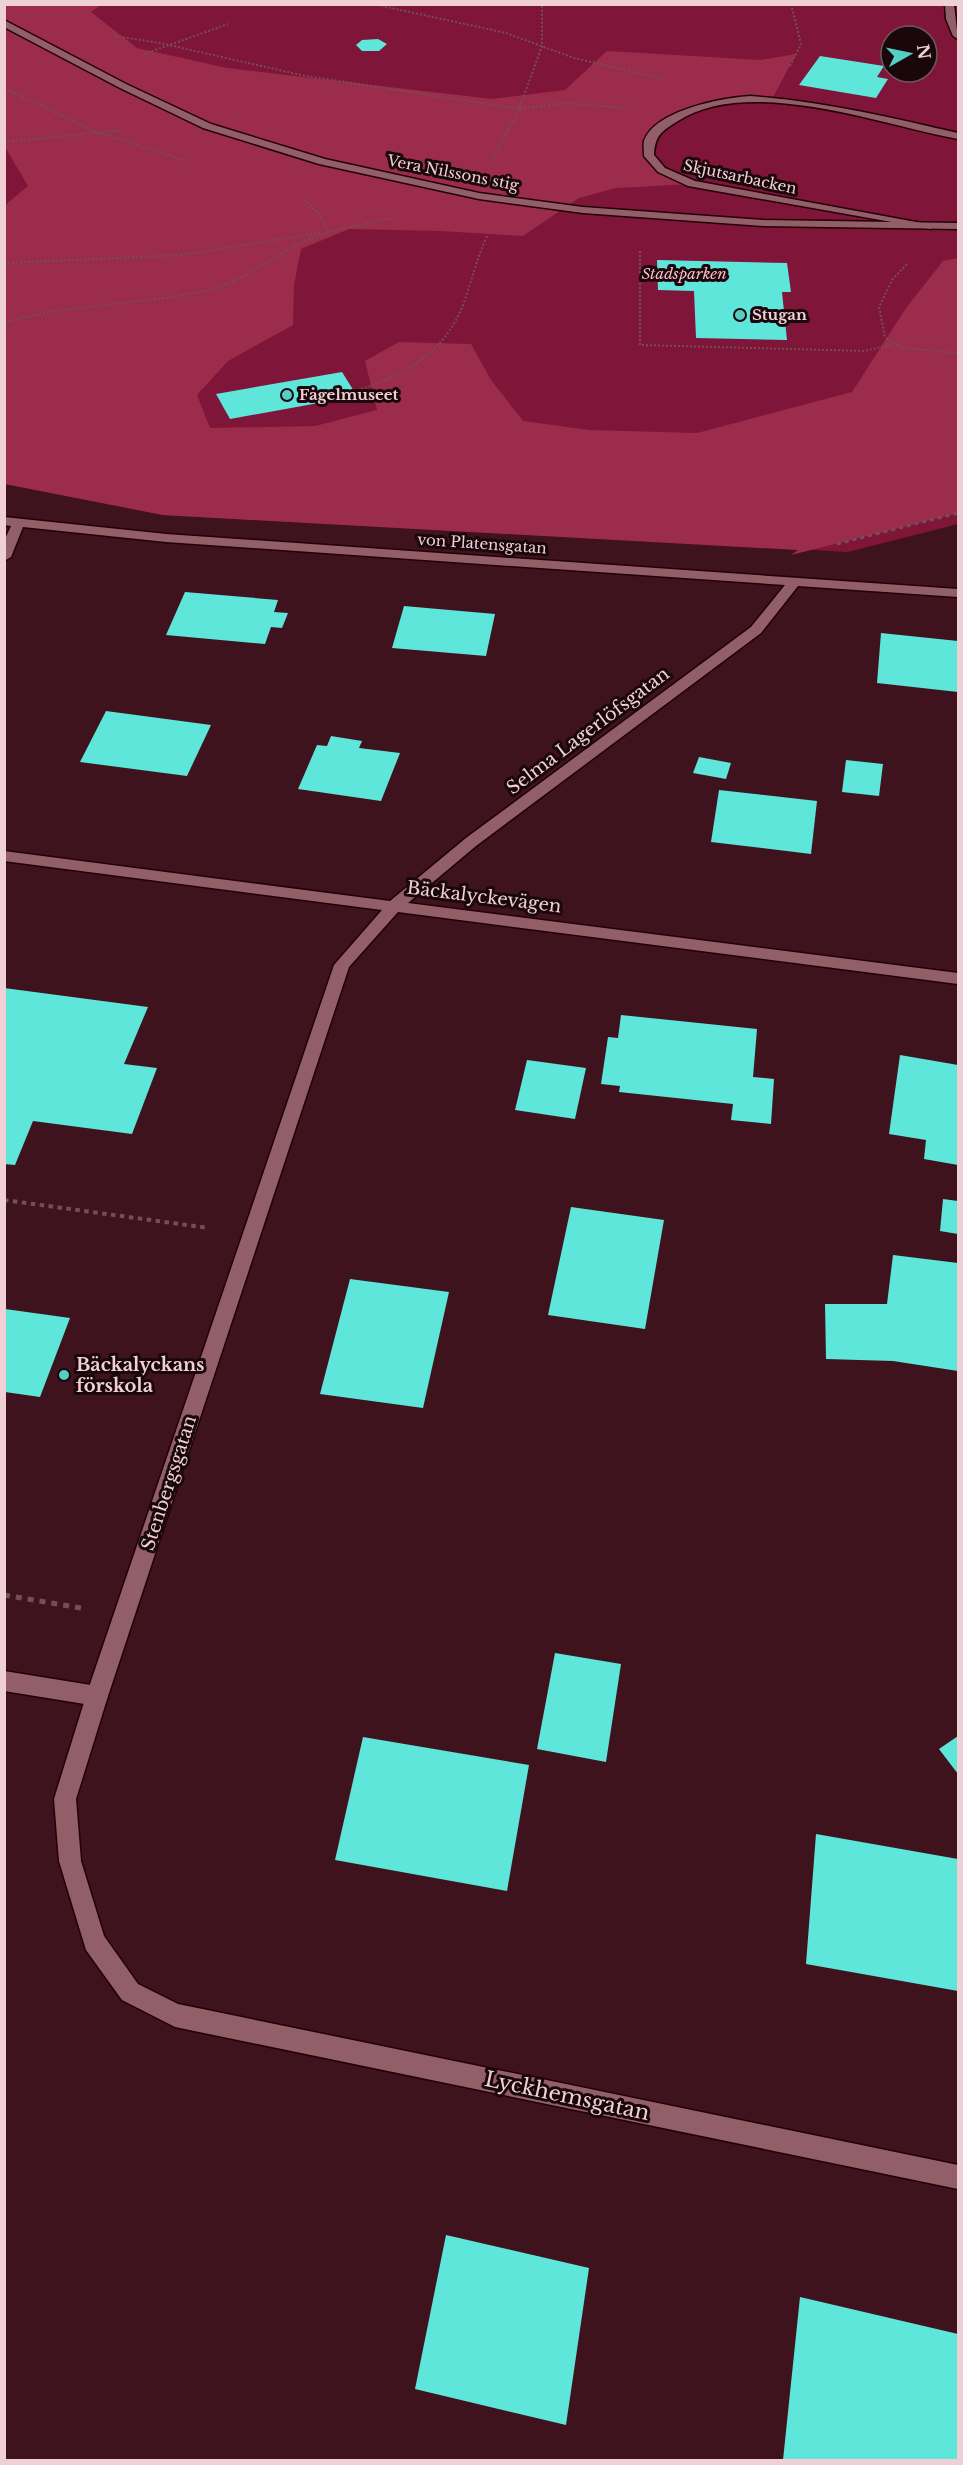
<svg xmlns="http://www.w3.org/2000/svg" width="963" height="2465" font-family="'Libre Baskerville',serif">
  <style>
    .green { fill: #7f1538; fill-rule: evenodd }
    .forest { fill: #9c2c4c }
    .building { fill: #5ee6db }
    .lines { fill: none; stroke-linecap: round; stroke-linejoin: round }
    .service-casing { stroke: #230008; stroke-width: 3 }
    .minor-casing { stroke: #230008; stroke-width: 3 }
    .path-far3 { stroke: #754e56; stroke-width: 2; stroke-dasharray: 2 2; stroke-linecap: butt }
    .path-far2 { stroke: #754e56; stroke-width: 3; stroke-dasharray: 4 4; stroke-linecap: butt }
    .path-far1 { stroke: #754e56; stroke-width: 4; stroke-dasharray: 4.5 4.5; stroke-linecap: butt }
    .path { stroke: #754e56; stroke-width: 5; stroke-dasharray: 6 6; stroke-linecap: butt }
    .service { fill: #925e67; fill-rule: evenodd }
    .minor { fill: #925e67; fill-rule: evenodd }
    .poi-dot { fill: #56cec4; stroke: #1a070b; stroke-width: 2 }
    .labels { text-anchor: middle; stroke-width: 6; stroke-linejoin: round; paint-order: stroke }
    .far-street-label { font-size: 15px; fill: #efd1d5; stroke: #1a070b }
    .far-park-label { font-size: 15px; font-style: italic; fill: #fabdc6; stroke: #1a070b }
    .far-poi-label { font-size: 15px; font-weight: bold; fill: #efd1d5; stroke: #1a070b; text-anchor: start }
    .street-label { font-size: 18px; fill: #efd1d5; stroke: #1a070b }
    .poi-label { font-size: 18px; font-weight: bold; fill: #efd1d5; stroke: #1a070b; text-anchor: start }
    .near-street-label { font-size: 21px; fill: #efd1d5; stroke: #1a070b }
  </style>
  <rect width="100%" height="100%" fill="#3f131e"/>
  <path class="green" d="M4 5H958V524L848 552 163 515 5 484ZM891 36H927V72H891Z"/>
  <path class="forest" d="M5 5H101L91 12 137 48 227 68 492 99 565 90 607 51 761 60 796 54 771 101 694 109 651 137 655 166 692 184 616 188 579 198 523 236 440 231 349 229 301 249 294 285 293 325 228 361 197 395 210 428 315 426 377 410 365 361 399 342 471 344 491 380 523 421 589 430 697 433 852 392 906 308 943 261 958 258V513L791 555 798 550 163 515 5 484 4 206 28 186 5 147Z"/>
  <g class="building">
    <path d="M378 39 387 44 379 51H362L356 45 362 40Z"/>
    <path d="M820 56 884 66 877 77 888 79 876 98 799 85Z"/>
    <path d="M657 260 787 263 791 292H782L787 340 696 338 694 291 658 290Z"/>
    <path d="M342 372 357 396 230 419 216 394Z"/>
    <path d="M185 592 278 600 274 612 288 613 282 628 271 627 265 644 166 635Z"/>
    <path d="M404 606 495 614 486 656 392 648Z"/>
    <path d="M881 633 958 641V692L877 683Z"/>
    <path d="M106 711 211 725 187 776 80 762Z"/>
    <path d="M331 736 362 741 359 748 400 753 381 801 298 789 317 745 327 746Z"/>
    <path d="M699 757 731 763 726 779 693 773Z"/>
    <path d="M846 760 883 764 879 796 842 792Z"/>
    <path d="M719 790 817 801 811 854 711 842Z"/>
    <path d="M4 988 148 1007 124 1064 157 1068 132 1134 33 1121 15 1165 4 1164Z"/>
    <path d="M621 1015 757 1029 753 1077 774 1079 771 1124 731 1120 733 1104 619 1092 620 1086 601 1084 608 1037 618 1038Z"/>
    <path d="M900 1055 958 1065V1165L924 1159 926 1140 889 1134Z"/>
    <path d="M527 1060 586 1068 575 1119 515 1110Z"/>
    <path d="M943 1199 958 1201V1234L940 1231Z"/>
    <path d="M571 1207 664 1220 645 1329 548 1315Z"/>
    <path d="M893 1255 958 1263V1371L893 1361 826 1359 825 1304H887Z"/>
    <path d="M350 1279 449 1292 423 1408 320 1394Z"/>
    <path d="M5 1309 70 1318 40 1397 5 1392Z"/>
    <path d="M555 1653 621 1664 606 1762 537 1749Z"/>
    <path d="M958 1736V1774L939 1749Z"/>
    <path d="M363 1737 529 1765 507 1891 335 1860Z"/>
    <path d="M816 1834 958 1859V1991L806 1964Z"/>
    <path d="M446 2235 589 2268 566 2425 415 2389Z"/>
    <path d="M800 2297 958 2334V2460H783Z"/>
  </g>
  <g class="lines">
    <g class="service-casing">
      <g id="service">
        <path d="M945 4H954L958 39 953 36 946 19Z"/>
        <path d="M750 96C821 101 889 117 958 133V139C881 125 749 75 678 121 662 131 655 135 654 155L665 168 695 181 927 224 932 227 931 229 688 186 658 172 644 156C644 151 643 145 644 141 655 110 722 98 750 96Z"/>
        <path d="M4 1671 97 1686 105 1689 108 1696 105 1703 97 1706 4 1691Z"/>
      </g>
    </g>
    <g class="minor-casing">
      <g id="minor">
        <path d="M4 20 126 84 211 124 325 159 479 193 583 207 763 220 958 223V229L763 226 583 213 479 199 319 164 203 128 120 88 4 27Z"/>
        <path d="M4 517 166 534 958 589V597L798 586 761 633 476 846 408 903 958 973V984L398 912 349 967 108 1696 76 1799 81 1861 104 1936 138 1984 178 2004 958 2165V2189L175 2027 122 2000 86 1950 59 1861 54 1799 86 1696 334 965 382 910 4 861V851L390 901 466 838 751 627 785 585 166 542 23 527 11 557 4 561V541L11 526 4 525Z"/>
      </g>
    </g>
    <g class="path-far3">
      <path d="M373 4 506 33 574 58 663 79"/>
      <path d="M115 36 160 43 301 75 519 109 564 103 625 108"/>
      <path d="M144 54 228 24"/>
      <path d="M790 66 801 44 791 4"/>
      <path d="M4 88 94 131 186 161"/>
      <path d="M4 142 123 130"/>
      <path d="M492 161 519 109 542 46V4"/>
      <path d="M327 232 393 218"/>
      <path d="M640 251V345L865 351 893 344"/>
      <path d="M4 263 181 255 320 233"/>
      <path d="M907 264 892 280 879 307 885 337 902 348 958 353"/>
      <path d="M4 322 54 311 173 297 216 289 244 276 296 245 328 232 320 215 303 198"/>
      <path d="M361 389C407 375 447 350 464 302 472 280 477 258 487 236"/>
    </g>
    <path class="path-far2" d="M837 544 958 513"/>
    <path class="path-far1" d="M4 1200 209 1228"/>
    <path class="path" d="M4 1595 81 1608"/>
    <use href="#service" class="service"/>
    <use href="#minor" class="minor"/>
  </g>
  <g class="poi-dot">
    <circle cx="740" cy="315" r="6"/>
    <circle cx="287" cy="395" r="6"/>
    <circle cx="64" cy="1375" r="6"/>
  </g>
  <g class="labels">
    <g class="far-street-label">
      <text transform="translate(453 173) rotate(11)" y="5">Vera Nilssons stig</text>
      <text transform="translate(740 177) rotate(12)" y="5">Skjutsarbacken</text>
      <text transform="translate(482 544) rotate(4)" y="5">von Platensgatan</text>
    </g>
    <g class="far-park-label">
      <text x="684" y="279">Stadsparken</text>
    </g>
    <g class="far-poi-label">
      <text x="752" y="320">Stugan</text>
      <text x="299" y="400">Fågelmuseet</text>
    </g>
    <g class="street-label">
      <text transform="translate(588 731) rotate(-37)" y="6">Selma Lagerlöfsgatan</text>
      <text transform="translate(484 897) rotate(7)" y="6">Bäckalyckevägen</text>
      <text transform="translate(169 1483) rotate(-72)" y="6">Stenbergsgatan</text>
    </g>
    <g class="poi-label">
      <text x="76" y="1371">Bäckalyckans<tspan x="76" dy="21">förskola</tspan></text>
    </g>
    <g class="near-street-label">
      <text transform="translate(567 2096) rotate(12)" y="7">Lyckhemsgatan</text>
    </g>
  </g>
  <rect width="963" height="2465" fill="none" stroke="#efd1d5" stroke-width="12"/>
  <g transform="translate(909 54) rotate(81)"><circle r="28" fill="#1a070b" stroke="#6f585c" stroke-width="1.5"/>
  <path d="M0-4.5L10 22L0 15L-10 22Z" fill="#56cec4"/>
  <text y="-9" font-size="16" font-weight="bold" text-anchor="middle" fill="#efd1d5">N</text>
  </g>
</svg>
